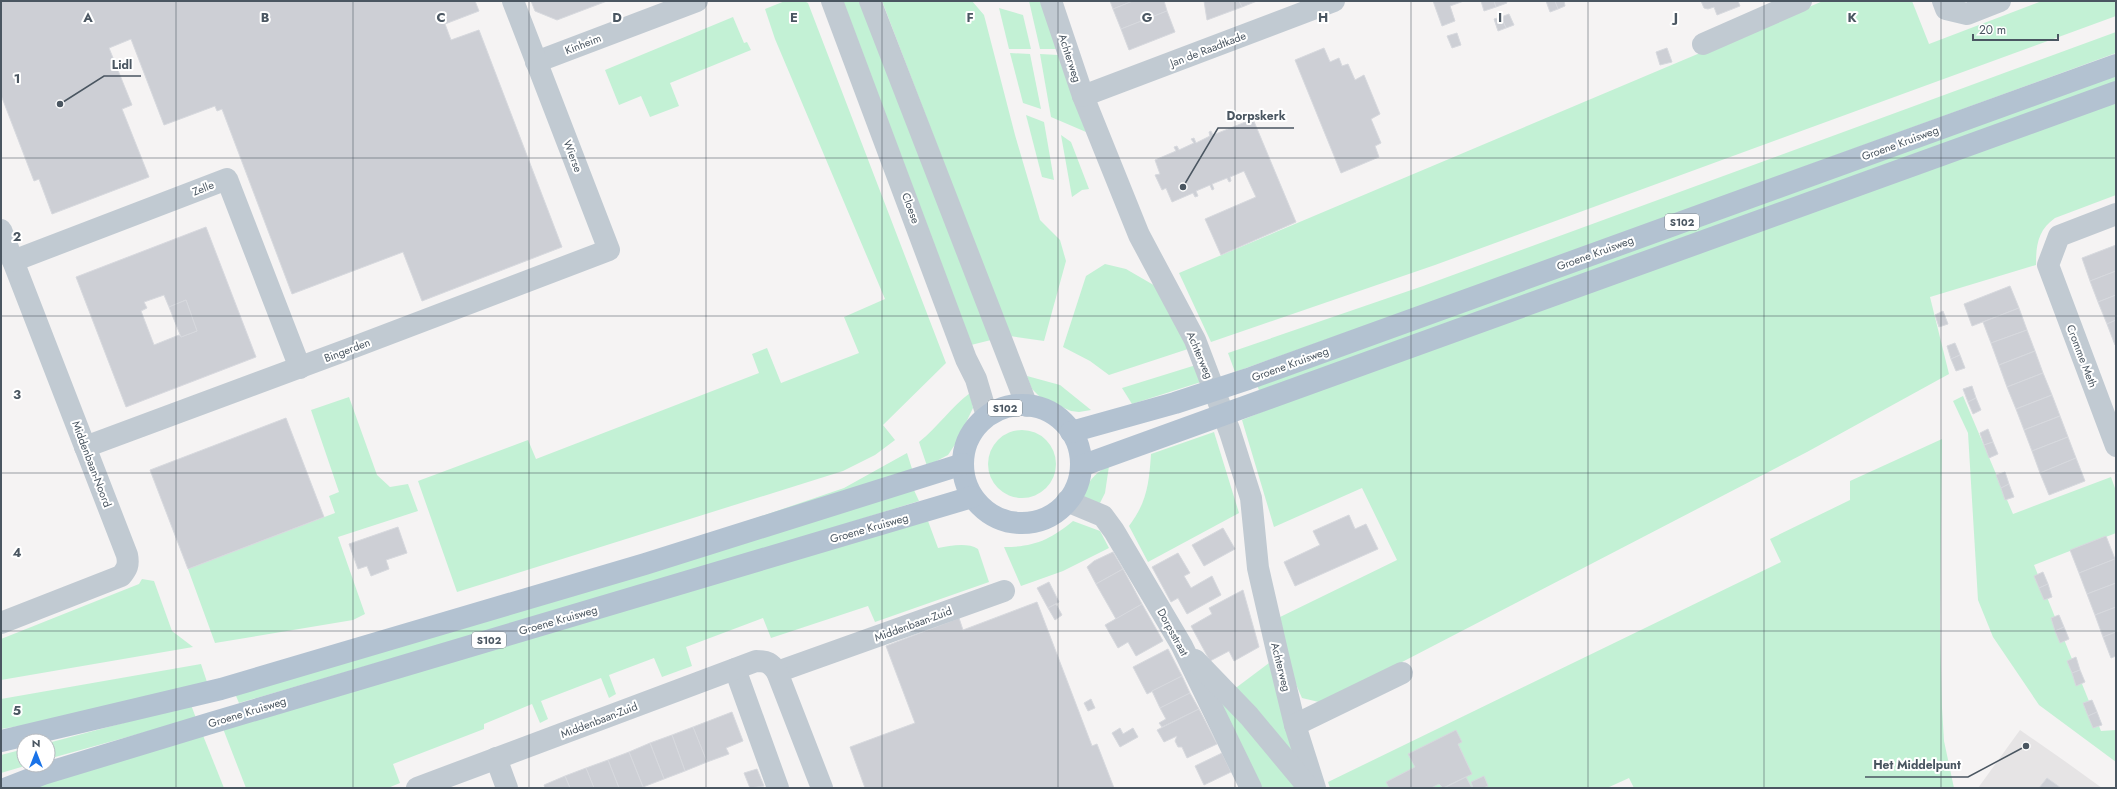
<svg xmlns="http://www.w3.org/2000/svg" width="2117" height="789" font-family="Jost,sans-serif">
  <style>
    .education { fill: #e6e4e5 }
    .green { fill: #c3f1d5 }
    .building { fill: #cdcfd5; stroke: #d7d9de; fill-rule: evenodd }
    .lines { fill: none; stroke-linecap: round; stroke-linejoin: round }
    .street { stroke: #c1cad2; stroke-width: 22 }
    .primary { stroke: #b3c2d1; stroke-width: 22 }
    .grid { fill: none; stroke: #4a5661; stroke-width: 1; stroke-opacity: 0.55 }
    .labels { text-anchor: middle; stroke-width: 4; stroke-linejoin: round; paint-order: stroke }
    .shield { fill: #fff; stroke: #808990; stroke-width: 1 }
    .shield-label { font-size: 10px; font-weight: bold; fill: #4a5661 }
    .street-label { font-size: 11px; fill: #4a5661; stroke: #fff }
    .grid-label { font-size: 13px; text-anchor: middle; font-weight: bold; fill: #4a5661; stroke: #fff; stroke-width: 4; stroke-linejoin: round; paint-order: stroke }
    .leader { fill: none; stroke: #4a5661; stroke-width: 1.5 }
    .callout-dot { fill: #4a5661; stroke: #fff; stroke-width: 1.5 }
    .callout-label { font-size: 12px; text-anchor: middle; font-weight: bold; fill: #4a5661; stroke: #fff; stroke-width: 4; stroke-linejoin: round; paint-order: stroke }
  </style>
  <rect width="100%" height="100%" fill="#f5f3f3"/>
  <path class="education" d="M2020 730 2066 762 2102 788H1978Z"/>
  <g class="green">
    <path d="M785 1H804L808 3 946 363 883 425 895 440 875 455 843 471 457 592 418 481 528 440 536 459 759 373 752 354 767 348 781 383 859 353 844 317 885 299 775 39 765 9Z"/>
    <path d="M840 1H862L991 340 971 345Z"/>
    <path d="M882 1H972L984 15 1015 135 1040 220 1060 240 1066 261 1044 341 1010 336Z"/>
    <path d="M1029 1H1042L1056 49H1040Z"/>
    <path d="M1823 1H1912L1929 44 2042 1H2116V16L1435 265 1211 342 1179 273Z"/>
    <path d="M999 8 1023 15 1031 49H1009Z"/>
    <path d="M733 17 744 43 747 42 751 50 670 83 679 106 650 117 641 96 619 105 605 70Z"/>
    <path d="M2116 32V53L1505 276 1235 372 1228 353 1423 286Z"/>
    <path d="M1010 53 1030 54 1041 109 1023 103Z"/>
    <path d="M1040 54 1058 55 1086 132 1051 117Z"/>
    <path d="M2116 71V83L1260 393 1257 385Z"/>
    <path d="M2116 100V195L2055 218C2038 230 2036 245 2036 265L1930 297 1949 374 1807 452 1323 703 1302 698 1291 673 1278 618 1397 560 1362 488 1274 527 1242 420 1291 400Z"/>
    <path d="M1026 115 1044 122 1054 180 1042 177Z"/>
    <path d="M1061 135 1071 142 1089 189 1082 190 1072 197Z"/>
    <path d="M1105 264 1126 269 1157 287 1188 349 1109 375 1090 361 1063 347 1086 276Z"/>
    <path d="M1196 365 1201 382 1132 404 1122 388Z"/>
    <path d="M1027 376 1060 385 1091 410 1079 412 1071 411 1041 398 1032 389Z"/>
    <path d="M970 393 973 408 956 443 948 455 927 466 919 442C938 427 951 407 970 393Z"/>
    <path d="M1963 396 2013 514 2111 477 2116 491V533L2034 565 2101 731 2116 730V762L2039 705 1993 637 1978 600 1968 433 1953 401Z"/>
    <path d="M349 397 377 475 390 487 408 484 418 511 338 537 365 614 353 620 215 643 188 569 335 513 329 496 339 492 311 410Z"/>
    <circle cx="1022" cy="464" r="34"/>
    <path d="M1214 432 1239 513 1148 562 1129 526C1147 502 1149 484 1151 454Z"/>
    <path d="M1942 439 1940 626 1942 708 1944 741 1954 788H1634L1629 778 1607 788H1330L1328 782 1781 562 1770 539 1850 500V481Z"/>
    <path d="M907 453 913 472 683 543 844 488Z"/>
    <path d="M1109 466 1105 493 1100 503 1081 498C1087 483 1094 473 1109 466Z"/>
    <path d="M913 488 919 501 706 567 239 703 233 689Z"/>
    <path d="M928 521 938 548C950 546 967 542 978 549L989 582 875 622 868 606 771 638 763 618 686 647 692 666 662 677 654 658 609 675 616 694 609 698 601 678 541 701 548 719 540 723 532 704 484 724V729L393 764 400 783 388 788H246L222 726 834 547Z"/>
    <path d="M1073 521 1100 531 1109 548 1063 571 1021 586 1004 547C1034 547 1050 540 1073 521Z"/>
    <path d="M142 579 154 581 172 631 193 647 1 680V639L139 584Z"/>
    <path d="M1269 663 1297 763 1233 690Z"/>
    <path d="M201 664 207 682 50 721 1 729V699Z"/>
    <path d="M1215 692 1297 788H1261Z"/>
    <path d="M191 705 196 718 48 759V743Z"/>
    <path d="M202 733 224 788H32Z"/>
    <path d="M24 749V765H28L1 773V755Z"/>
  </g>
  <g class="building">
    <path d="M1 1H475L479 11 445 24 451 40 479 30 562 247 422 301 403 252 292 294 222 109 217 111 215 106 164 125 131 39 109 48 132 105 122 109 149 177 52 214 39 179 34 181 1 95Z"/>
    <path d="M531 1H607L557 20 535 11Z"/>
    <path d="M1110 1H1133L1113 9Z"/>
    <path d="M1133 1H1164L1167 11 1121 29 1113 9Z"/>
    <path d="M1204 1H1239L1242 7 1207 20Z"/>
    <path d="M1239 1H1257L1242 7Z"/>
    <path d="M1433 1H1464L1450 6 1455 21 1442 26Z"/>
    <path d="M1481 1H1494L1496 7 1484 11Z"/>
    <path d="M1494 1H1506L1507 3 1496 7Z"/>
    <path d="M1546 1H1555L1558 9 1550 12Z"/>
    <path d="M1555 1H1564L1565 6 1558 9Z"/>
    <path d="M1701 1H1738L1740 6 1717 15 1714 7 1708 9 1704 8Z"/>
    <path d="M1167 11 1175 32 1129 50 1121 29Z"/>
    <path d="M1509 14 1514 25 1506 28 1501 17Z"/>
    <path d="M1501 17 1506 28 1498 31 1494 19Z"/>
    <path d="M1457 33 1461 45 1452 48 1447 36Z"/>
    <path d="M1324 48 1330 62 1339 58 1342 66 1348 64 1355 80 1364 75 1380 114 1371 119 1381 143 1375 146 1379 157 1341 173 1295 60Z"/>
    <path d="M1667 48 1672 62 1660 65 1656 52Z"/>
    <path d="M1253 119 1296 222 1221 255 1205 219 1256 197 1244 171 1230 177 1231 181 1229 182 1227 178 1212 184 1214 189 1212 190 1210 185 1196 191 1198 196 1195 197 1193 193 1172 202 1166 188 1162 190 1155 175 1160 174 1155 160 1176 151 1174 147 1177 146 1179 150 1194 143 1191 139 1194 138 1196 143 1210 136 1209 132 1211 131 1213 135Z"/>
    <path d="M206 227 256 357 126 407 76 277ZM164 295 169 307 186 300 197 331 181 337 179 335 154 345 141 311 147 308 144 302Z"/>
    <path d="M2116 245V271L2090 281 2082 258Z"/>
    <path d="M2116 271V295L2098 302 2090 281Z"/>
    <path d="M2010 286 2019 308 1972 326 1964 304Z"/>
    <path d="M2116 295V320L2107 324 2098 302Z"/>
    <path d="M186 300 197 331 181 337 169 307Z"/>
    <path d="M2019 308 2027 330 1991 343 1983 322Z"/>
    <path d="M1943 311 1948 324 1939 327 1935 315Z"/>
    <path d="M2116 320V344L2115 345 2107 324Z"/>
    <path d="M2027 330 2035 351 1999 365 1991 343Z"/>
    <path d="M1955 343 1960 355 1951 359 1947 346Z"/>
    <path d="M2035 351 2043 373 2007 387 1999 365Z"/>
    <path d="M1960 355 1965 368 1956 371 1951 359Z"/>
    <path d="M2043 373 2052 395 2016 409 2007 387Z"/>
    <path d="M1972 386 1976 398 1968 402 1963 389Z"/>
    <path d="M2052 395 2060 416 2024 430 2016 409Z"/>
    <path d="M1976 398 1981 410 1973 414 1968 402Z"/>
    <path d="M2060 416 2068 437 2032 451 2024 430Z"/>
    <path d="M286 418 324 517 188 569 150 470Z"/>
    <path d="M1988 429 1993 442 1984 445 1980 433Z"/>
    <path d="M2068 437 2076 458 2040 473 2032 451Z"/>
    <path d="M1993 442 1998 454 1989 458 1984 445Z"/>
    <path d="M2076 458 2085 481 2049 495 2040 473Z"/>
    <path d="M2005 472 2009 484 2001 488 1996 475Z"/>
    <path d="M2009 484 2014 497 2005 500 2001 488Z"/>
    <path d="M1349 515 1355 529 1366 524 1378 549 1295 586 1284 562 1320 545 1313 531Z"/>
    <path d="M398 527 407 553 386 560 389 569 371 576 367 566 358 569 349 544Z"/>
    <path d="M1223 528 1235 549 1204 566 1192 545Z"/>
    <path d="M2106 536 2115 559 2079 573 2070 550Z"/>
    <path d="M1113 552 1123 569 1096 584 1087 567 1094 561Z"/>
    <path d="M1178 553 1190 573 1184 576 1191 588 1212 576 1221 595 1187 614 1178 598 1171 602 1152 567Z"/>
    <path d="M2115 559 2116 583 2087 594 2079 573Z"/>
    <path d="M1123 569 1142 604 1116 619 1096 584Z"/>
    <path d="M2043 572 2048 584 2039 588 2034 576Z"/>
    <path d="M1049 582 1059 602 1048 608 1037 588Z"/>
    <path d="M2116 583V607L2095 615 2087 594Z"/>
    <path d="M2048 584 2052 597 2044 600 2039 588Z"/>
    <path d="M1243 590 1259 647 1234 661 1229 651 1210 661 1191 626 1212 614 1209 608Z"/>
    <path d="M1037 602 1092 746 1097 744 1114 788H865L850 747 915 723 886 646 959 618 963 630Z"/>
    <path d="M1056 604 1062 615 1055 620 1048 608Z"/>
    <path d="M1142 604 1163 641 1136 656 1128 642 1118 648 1105 625Z"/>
    <path d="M2116 607V632L2103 637 2095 615Z"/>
    <path d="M2059 615 2064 627 2055 631 2051 618Z"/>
    <path d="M2064 627 2069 639 2060 643 2055 631Z"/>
    <path d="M2116 632V656L2111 658 2103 637Z"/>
    <path d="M1168 649 1182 676 1147 694 1133 667Z"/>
    <path d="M2076 657 2080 670 2072 673 2067 661Z"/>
    <path d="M2080 670 2085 682 2076 686 2072 673Z"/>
    <path d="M1182 676 1190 693 1160 708 1152 691Z"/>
    <path d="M1190 693 1199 709 1162 727 1159 723 1166 719 1160 708Z"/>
    <path d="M1091 699 1095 708 1088 711 1084 703Z"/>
    <path d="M2092 700 2097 712 2088 716 2083 703Z"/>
    <path d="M1199 709 1217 744 1187 758 1182 747H1178L1175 741 1177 736 1164 742 1157 730Z"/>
    <path d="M732 712 743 741 726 748 729 754 707 762 693 727Z"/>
    <path d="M2097 712 2102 725 2093 728 2088 716Z"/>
    <path d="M693 727 707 762 685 771 672 735Z"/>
    <path d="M1120 728 1123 734 1133 728 1138 737 1120 747 1112 733Z"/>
    <path d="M1456 730 1462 742 1458 744 1472 774 1443 788 1439 784 1431 788H1389L1386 782 1415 767 1408 754Z"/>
    <path d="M672 735 685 771 664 779 650 743Z"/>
    <path d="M650 743 664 779 643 787 629 752Z"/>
    <path d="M629 752 643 787 640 788H619L608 760Z"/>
    <path d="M1222 753 1231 772 1204 785 1195 766Z"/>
    <path d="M608 760 619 788H594L586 768Z"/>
    <path d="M586 768 594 788H570L565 776Z"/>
    <path d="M757 769 764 786 750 788 744 773Z"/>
    <path d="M565 776 570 788H545L544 785Z"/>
    <path d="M1484 776 1488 786 1483 788H1473L1471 782Z"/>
    <path d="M1466 777 1472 788H1444Z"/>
    <path d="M2047 778 2061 788H2039Z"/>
  </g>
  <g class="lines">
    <g class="street">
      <path d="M832 1 966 359 976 379 987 416"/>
      <path d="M870 1 1027 406"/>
      <path d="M1051 1 1083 96 1139 235 1195 340 1230 432 1251 498 1258 568 1277 651 1295 725 1315 788"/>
      <path d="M1943 1 1946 9 1967 14 2000 1"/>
      <path d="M1703 44 1801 1"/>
      <path d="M536 62 697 1"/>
      <path d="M1083 96 1334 1"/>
      <path d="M2116 214 2059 236 2048 265 2116 446"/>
      <path d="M1 230 127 555C129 565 127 569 121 576L1 623"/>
      <path d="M13 261 227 179 300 368"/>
      <path d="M85 447 349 349 609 250 513 1"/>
      <path d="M1067 501 1103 516 1114 531 1182 646 1251 788"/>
      <path d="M1195 660 1249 716 1309 788"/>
      <path d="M735 669 778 788"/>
      <path d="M777 672 1004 591"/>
      <path d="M1295 725 1402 673"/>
      <path d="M496 758 507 788"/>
      <path d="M417 788 756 661C767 661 771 663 777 672L822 788"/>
    </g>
    <g class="primary">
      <circle cx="1022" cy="464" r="59"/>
      <path d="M1071 432 1175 403 1248 379 2116 65"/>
      <path d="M1081 466 2116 92"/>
      <path d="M1 741 221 689 645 564 963 464"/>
      <path d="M7 788 43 774 211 723 972 497"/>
    </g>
  </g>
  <path class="grid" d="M176 1V788M353 1V788M529 1V788M706 1V788M882 1V788M1058 1V788M1235 1V788M1411 1V788M1588 1V788M1764 1V788M1941 1V788M1 158H2116M1 316H2116M1 473H2116M1 631H2116"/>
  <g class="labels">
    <g class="shield">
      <rect x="1665" y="214" width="34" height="16" rx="3"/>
      <rect x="988" y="400" width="34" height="16" rx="3"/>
      <rect x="472" y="632" width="34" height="16" rx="3"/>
    </g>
    <g class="shield-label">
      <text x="1682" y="226">S102</text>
      <text x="1005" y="412">S102</text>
      <text x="489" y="644">S102</text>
    </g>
    <g class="street-label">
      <text transform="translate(583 44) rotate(-21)" y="4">Kinheim</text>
      <text transform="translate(1208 49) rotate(-21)" y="4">Jan de Raadtkade</text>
      <text transform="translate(1070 58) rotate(72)" y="4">Achterweg</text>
      <text transform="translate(1900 143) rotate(-20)" y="4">Groene Kruisweg</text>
      <text transform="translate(573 156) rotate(69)" y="4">Wierse</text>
      <text transform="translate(203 188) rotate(-21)" y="4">Zelle</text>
      <text transform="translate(911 208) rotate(70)" y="4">Cloese</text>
      <text transform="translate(1595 253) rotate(-20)" y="4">Groene Kruisweg</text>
      <text transform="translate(347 350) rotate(-21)" y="4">Bingerden</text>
      <text transform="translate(1200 355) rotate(67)" y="4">Achterweg</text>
      <text transform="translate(2082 356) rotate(69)" y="4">Cromme Meth</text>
      <text transform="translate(1290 364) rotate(-20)" y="4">Groene Kruisweg</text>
      <text transform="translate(92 464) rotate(69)" y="4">Middenbaan-Noord</text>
      <text transform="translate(869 528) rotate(-16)" y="4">Groene Kruisweg</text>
      <text transform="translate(558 620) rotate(-16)" y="4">Groene Kruisweg</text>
      <text transform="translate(913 624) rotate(-20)" y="4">Middenbaan-Zuid</text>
      <text transform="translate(1173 632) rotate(61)" y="4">Dorpsstraat</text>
      <text transform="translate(1281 667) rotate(76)" y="4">Achterweg</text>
      <text transform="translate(247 712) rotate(-17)" y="4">Groene Kruisweg</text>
      <text transform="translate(599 720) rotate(-21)" y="4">Middenbaan-Zuid</text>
    </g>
  </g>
  <g class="grid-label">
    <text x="88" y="22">A</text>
    <text x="265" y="22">B</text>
    <text x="441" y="22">C</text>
    <text x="617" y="22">D</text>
    <text x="794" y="22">E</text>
    <text x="970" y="22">F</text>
    <text x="1147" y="22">G</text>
    <text x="1323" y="22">H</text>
    <text x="1500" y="22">I</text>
    <text x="1676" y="22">J</text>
    <text x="1852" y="22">K</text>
    <text x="17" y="83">1</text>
    <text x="17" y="241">2</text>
    <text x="17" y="399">3</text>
    <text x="17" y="557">4</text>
    <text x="17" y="715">5</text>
  </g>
  <path class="leader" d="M60 104L104 76H141M1183 187L1218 128H1294M2026 746L1968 777H1865"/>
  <g class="callout-dot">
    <circle cx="60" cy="104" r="4"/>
    <circle cx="1183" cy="187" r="4"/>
    <circle cx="2026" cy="746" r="4"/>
  </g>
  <g class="callout-label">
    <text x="122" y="69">Lidl</text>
    <text x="1256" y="120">Dorpskerk</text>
    <text x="1917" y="769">Het Middelpunt</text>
  </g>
  <rect width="2117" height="789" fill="none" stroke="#4a5661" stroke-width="4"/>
  <g transform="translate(36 753)"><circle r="19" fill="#ffffff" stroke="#b7bbc0"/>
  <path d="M0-3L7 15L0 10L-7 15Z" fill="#1a73e8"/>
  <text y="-6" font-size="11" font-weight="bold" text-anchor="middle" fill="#4a5661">N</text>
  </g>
  <path d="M1973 34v6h85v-6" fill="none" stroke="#4a5661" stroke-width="2"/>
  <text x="1979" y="34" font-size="12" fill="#4a5661" stroke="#ffffff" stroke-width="3" paint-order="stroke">20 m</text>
</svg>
